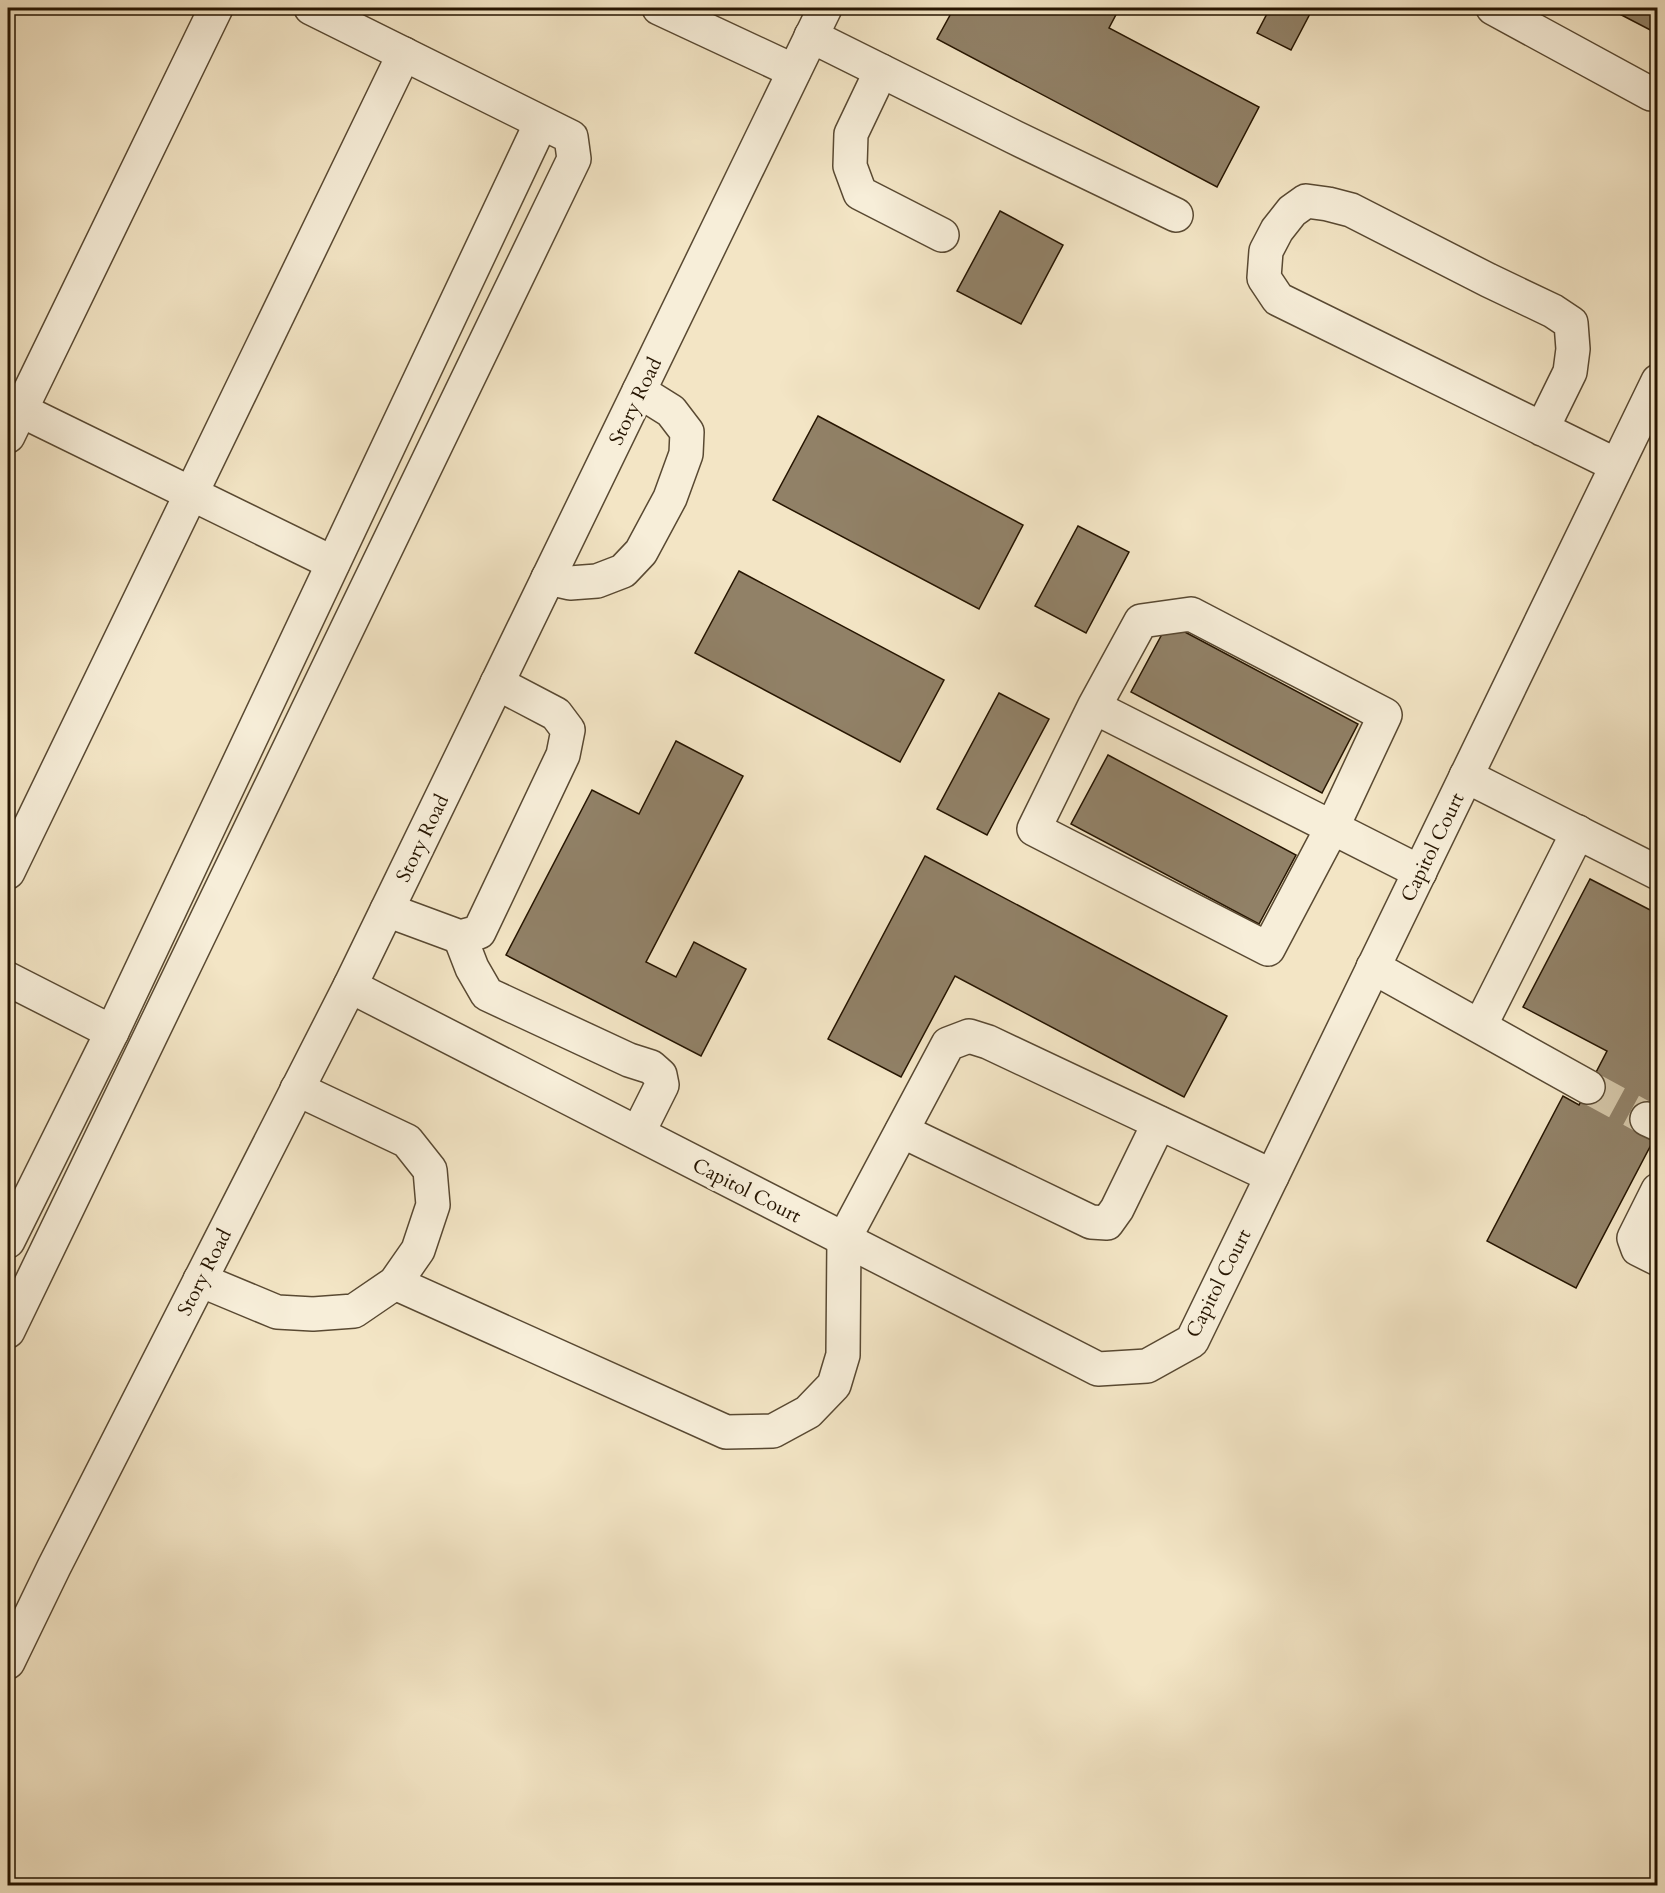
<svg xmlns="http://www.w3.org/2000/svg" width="1665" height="1893" font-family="Cardo,serif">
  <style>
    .building { fill: #918167; stroke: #261501; stroke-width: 1.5 }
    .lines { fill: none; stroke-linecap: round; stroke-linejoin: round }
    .minor-tunnel { stroke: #d4c6a8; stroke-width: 33; stroke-dasharray: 33 16; stroke-linecap: butt }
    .minor-casing { stroke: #594932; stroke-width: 36 }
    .minor { stroke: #f7eed9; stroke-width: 33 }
    .labels { text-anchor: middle; stroke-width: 6; stroke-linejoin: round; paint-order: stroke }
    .street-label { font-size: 20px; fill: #261501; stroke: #f7eed9 }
  </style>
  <rect width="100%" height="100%" fill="#f3e5c5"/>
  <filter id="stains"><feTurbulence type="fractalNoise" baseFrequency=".00333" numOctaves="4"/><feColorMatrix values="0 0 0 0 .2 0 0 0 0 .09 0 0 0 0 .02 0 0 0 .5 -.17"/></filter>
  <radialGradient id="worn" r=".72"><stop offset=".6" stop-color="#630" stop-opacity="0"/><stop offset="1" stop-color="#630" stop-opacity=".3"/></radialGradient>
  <g class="building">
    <path d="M954 8H1116L1119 9 1109 28 1259 107 1217 187 937 39Z"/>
    <path d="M1270 8H1313L1291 50 1257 33Z"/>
    <path d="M1608 8H1658V34Z"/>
    <path d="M1000 211 1063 245 1021 324 957 291Z"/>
    <path d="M818 416 1023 525 979 609 773 500Z"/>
    <path d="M1078 526 1129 552 1086 633 1035 606Z"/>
    <path d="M739 571 944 680 900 762 695 653Z"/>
    <path d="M1168 623 1358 724 1322 793 1131 692Z"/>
    <path d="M999 693 1049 719 987 835 937 809Z"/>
    <path d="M676 741 743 776 646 962 676 977 694 942 746 969 701 1056 506 955 592 790 639 814Z"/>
    <path d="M1108 755 1296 855 1259 924 1071 824Z"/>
    <path d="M925 856 1227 1016 1184 1097 955 976 901 1077 828 1039Z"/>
    <path d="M1590 879 1658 914V1100L1640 1133 1653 1141 1576 1288 1487 1241 1563 1096 1579 1105 1607 1051 1523 1007Z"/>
  </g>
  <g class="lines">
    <path class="minor-tunnel" d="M1588 1087 1647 1119"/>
    <g class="minor-casing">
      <g id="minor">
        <path d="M659 8 794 71"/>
        <path d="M1493 8 1651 94 1658 91"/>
        <path d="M811 36 1014 137 1176 215"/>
        <path d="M881 71 851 134 850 166 860 193 942 235"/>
        <path d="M8 404 333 563"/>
        <path d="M1542 429 1570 372 1573 349 1571 323 1553 311 1488 280 1351 210 1328 204 1306 201 1292 211 1277 230 1266 251 1264 278 1278 299 1616 465"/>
        <path d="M8 436 216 8"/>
        <path d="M548 578 570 583 597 581 623 571 641 552 670 498 686 454 687 432 671 411 639 391"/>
        <path d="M1094 707 1141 621 1191 614 1385 715 1332 828 1268 949 1034 829 1094 707 1420 872"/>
        <path d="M1466 776 1658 873"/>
        <path d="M8 872 404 54"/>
        <path d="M387 910 460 937 479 932 563 755 568 730 556 714 497 683"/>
        <path d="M460 937 472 968 487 994 629 1060 651 1067 660 1075 662 1085 638 1133"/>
        <path d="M1373 967 1588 1087"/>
        <path d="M8 979 112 1032 541 123"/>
        <path d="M350 986 1098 1369 1147 1366 1192 1341 1658 381"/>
        <path d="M1480 1026 1578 832"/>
        <path d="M1647 1119 1658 1124"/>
        <path d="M902 1131 1091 1222 1107 1223 1117 1209 1159 1123"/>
        <path d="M1658 1190 1634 1238 1638 1249 1658 1259"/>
        <path d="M8 1241 112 1032"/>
        <path d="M200 1280 277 1312 313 1314 354 1311 395 1283 418 1250 433 1205 430 1170 407 1141 297 1089"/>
        <path d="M395 1283 726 1432 773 1431 808 1412 834 1385 843 1355 844 1239 948 1044 969 1036 988 1042 1272 1176"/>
        <path d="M8 1331 574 159 571 137 311 8"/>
        <path d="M8 1662 54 1567 350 986 825 8"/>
      </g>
    </g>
    <use href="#minor" class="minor"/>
  </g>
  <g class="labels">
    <g class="street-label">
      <text transform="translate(635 401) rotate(-64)" y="7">Story Road</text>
      <text transform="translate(422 838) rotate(-64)" y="7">Story Road</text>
      <text transform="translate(1432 847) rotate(-64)" y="7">Capitol Court</text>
      <text transform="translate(747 1190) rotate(27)" y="7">Capitol Court</text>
      <text transform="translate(204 1272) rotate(-63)" y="7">Story Road</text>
      <text transform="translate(1218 1283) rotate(-63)" y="7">Capitol Court</text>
    </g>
  </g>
  <rect width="1665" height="1893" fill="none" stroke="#f3e5c5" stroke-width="30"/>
  <rect x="9" y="9" width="1647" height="1875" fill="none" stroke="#261501" stroke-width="3"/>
  <rect x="15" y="15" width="1635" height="1863" fill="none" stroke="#261501" stroke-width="1.5"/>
  <rect width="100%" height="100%" filter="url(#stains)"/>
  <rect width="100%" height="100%" fill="url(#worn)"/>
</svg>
